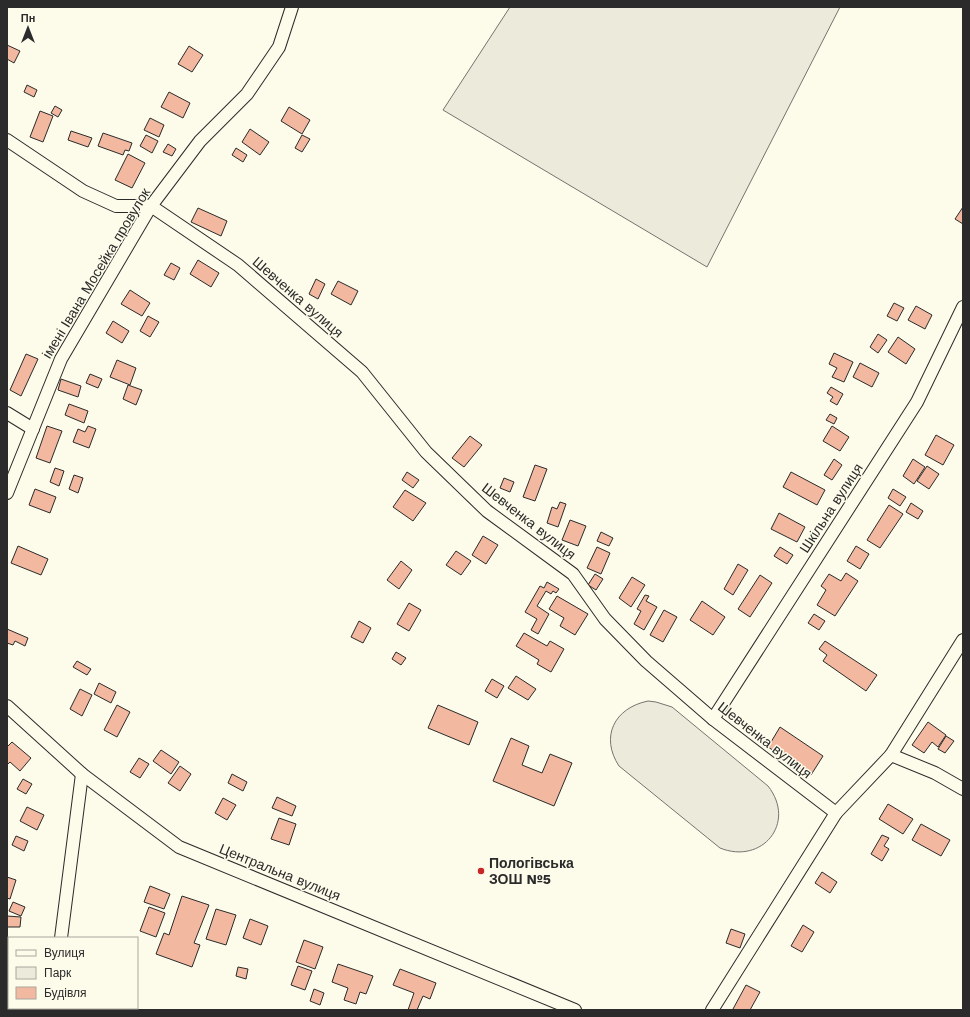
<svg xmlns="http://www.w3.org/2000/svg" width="970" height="1017" font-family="'Work Sans',sans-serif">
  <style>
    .green { fill: #ecebdb; stroke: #74746e }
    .building { fill: #f2b8a0; stroke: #2b2b2b }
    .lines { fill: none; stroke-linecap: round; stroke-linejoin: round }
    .street-casing { stroke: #2b2b2b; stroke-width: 14 }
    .street { stroke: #fdfbea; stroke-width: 12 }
    .poi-dot { fill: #c62828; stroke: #fdfbea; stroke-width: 1.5 }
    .labels { text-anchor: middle; stroke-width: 3; stroke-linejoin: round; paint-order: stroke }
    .street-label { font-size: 14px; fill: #2b2b2b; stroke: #fdfbea }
    .poi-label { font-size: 14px; font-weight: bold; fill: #2b2b2b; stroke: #fdfbea; text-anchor: start }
  </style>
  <rect width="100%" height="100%" fill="#fdfbea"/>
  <g class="green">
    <path d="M510 7H840L707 267 443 110Z"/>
    <path d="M648 701 656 702 672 707 768 786C797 823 762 865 720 848L619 766C600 737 614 708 648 701Z"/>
  </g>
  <g class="building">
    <path d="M7 45 20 51 14 63 7 59Z"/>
    <path d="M189 46 203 55 192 72 178 64Z"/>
    <path d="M27 85 37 90 34 97 24 92Z"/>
    <path d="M169 92 190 103 183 118 161 107Z"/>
    <path d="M55 106 62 110 58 117 51 113Z"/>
    <path d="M289 107 310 120 302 134 281 121Z"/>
    <path d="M40 111 53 116 43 142 30 137Z"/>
    <path d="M150 118 164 125 159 137 144 130Z"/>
    <path d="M250 129 269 142 260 155 242 142Z"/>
    <path d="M71 131 92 138 88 147 68 140Z"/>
    <path d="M103 133 132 143 129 151 125 150 123 155 98 146Z"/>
    <path d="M146 135 158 141 152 153 140 146Z"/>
    <path d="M302 135 310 139 302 152 295 148Z"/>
    <path d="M168 144 176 149 172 156 163 152Z"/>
    <path d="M236 148 247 155 243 162 232 155Z"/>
    <path d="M128 154 145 163 132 188 115 180Z"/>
    <path d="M963 207V224L955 219Z"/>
    <path d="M198 208 227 221 221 236 191 222Z"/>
    <path d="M198 260 219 273 211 287 190 274Z"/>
    <path d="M171 263 180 268 174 280 164 275Z"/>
    <path d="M316 279 325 284 318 299 309 294Z"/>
    <path d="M338 281 358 291 351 305 331 294Z"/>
    <path d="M130 290 150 303 142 316 121 304Z"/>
    <path d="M894 303 904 308 897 321 887 316Z"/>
    <path d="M916 306 932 315 925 329 908 320Z"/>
    <path d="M148 316 159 322 150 337 140 331Z"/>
    <path d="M113 321 129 331 122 343 106 333Z"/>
    <path d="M878 334 887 340 878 353 870 347Z"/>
    <path d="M898 337 915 349 906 364 888 352Z"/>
    <path d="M834 353 853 362 844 382 832 377 837 368 829 364Z"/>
    <path d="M26 354 38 359 21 396 10 390Z"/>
    <path d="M117 360 136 368 130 385 110 377Z"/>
    <path d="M860 363 879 373 872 387 853 377Z"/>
    <path d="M90 374 102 379 98 388 86 383Z"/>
    <path d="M61 379 81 386 78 397 58 390Z"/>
    <path d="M128 385 142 390 136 405 123 399Z"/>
    <path d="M831 387 843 394 837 405 830 401 833 397 827 393Z"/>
    <path d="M69 404 88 411 84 423 65 415Z"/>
    <path d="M830 414 837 418 834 424 826 420Z"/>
    <path d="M47 426 62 431 50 463 36 458Z"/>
    <path d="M88 426 96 429 89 448 73 442 78 429 85 432Z"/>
    <path d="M832 426 849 437 840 451 823 441Z"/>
    <path d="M936 435 954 445 943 465 925 455Z"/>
    <path d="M470 436 482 445 464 467 452 458Z"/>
    <path d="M834 459 842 465 832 480 824 475Z"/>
    <path d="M913 459 925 467 914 484 903 476Z"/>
    <path d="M535 465 547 469 535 501 523 497Z"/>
    <path d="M927 466 939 474 929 489 917 481Z"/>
    <path d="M55 468 64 471 59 486 50 482Z"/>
    <path d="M407 472 419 480 413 488 402 480Z"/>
    <path d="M791 472 825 490 817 505 783 487Z"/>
    <path d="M74 475 83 478 78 493 69 489Z"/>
    <path d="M504 478 514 482 510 492 500 488Z"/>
    <path d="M35 489 56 497 50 513 29 505Z"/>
    <path d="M893 489 906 497 900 506 888 498Z"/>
    <path d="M405 490 426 503 413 521 393 507Z"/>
    <path d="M560 502 566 504 558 527 547 523 552 507 557 509Z"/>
    <path d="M911 503 923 511 918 519 906 512Z"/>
    <path d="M889 505 903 514 880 548 867 540Z"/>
    <path d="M779 513 805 527 797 542 771 529Z"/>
    <path d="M570 520 586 526 578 546 562 540Z"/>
    <path d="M601 532 613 538 609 546 597 541Z"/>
    <path d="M483 536 498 545 486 564 472 555Z"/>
    <path d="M18 546 48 559 41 575 11 563Z"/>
    <path d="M856 546 869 554 860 569 847 561Z"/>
    <path d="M597 547 610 553 601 574 587 568Z"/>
    <path d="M780 547 793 555 787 564 774 556Z"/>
    <path d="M456 551 471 561 461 575 446 565Z"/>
    <path d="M401 561 412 570 399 589 387 580Z"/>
    <path d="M738 564 748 570 733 595 724 589Z"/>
    <path d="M846 573 858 581 835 616 817 605 826 590 821 586 829 574 841 581Z"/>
    <path d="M595 574 603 579 596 590 588 585Z"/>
    <path d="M760 575 772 583 750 617 738 609Z"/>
    <path d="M632 577 645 585 631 607 619 598Z"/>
    <path d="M547 582 559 589 556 593 553 591 551 594 546 591 537 606 549 614 538 634 531 630 537 619 525 612 540 586 544 588Z"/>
    <path d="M645 595 649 596 646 601 657 607 644 630 634 624 641 611 637 609Z"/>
    <path d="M557 596 588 614 575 635 560 626 564 618 549 609Z"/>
    <path d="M702 601 725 617 713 635 690 620Z"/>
    <path d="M409 603 421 610 409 631 397 624Z"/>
    <path d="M664 610 677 617 663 642 650 635Z"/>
    <path d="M814 614 825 621 819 630 808 623Z"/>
    <path d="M359 621 371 628 363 643 351 637Z"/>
    <path d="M7 629 28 638 25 646 15 641 13 645 7 643Z"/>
    <path d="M524 633 547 646 550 641 564 649 551 672 537 664 539 660 516 646Z"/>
    <path d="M825 641 877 675 866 691 823 661 827 655 819 649Z"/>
    <path d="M396 652 406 658 401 665 392 659Z"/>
    <path d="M77 661 91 669 87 675 73 667Z"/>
    <path d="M516 676 536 689 528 700 508 688Z"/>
    <path d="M492 679 504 686 497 698 485 691Z"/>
    <path d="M99 683 116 692 111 703 94 694Z"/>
    <path d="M80 689 92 695 82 716 70 709Z"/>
    <path d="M117 705 130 712 117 737 104 730Z"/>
    <path d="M438 705 478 722 469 745 428 728Z"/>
    <path d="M928 722 946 735 938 747 932 742 924 753 912 745Z"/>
    <path d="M780 727 823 756 811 775 768 747Z"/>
    <path d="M946 736 954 741 945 753 938 749Z"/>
    <path d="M511 738 529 746 522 765 542 773 550 754 572 763 554 806 493 781Z"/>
    <path d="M12 742 31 758 20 771 10 762 7 765V747Z"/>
    <path d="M161 750 179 762 171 774 153 761Z"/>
    <path d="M139 758 149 764 140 778 130 772Z"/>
    <path d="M180 766 191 774 180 791 168 783Z"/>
    <path d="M232 774 247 782 243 791 228 783Z"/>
    <path d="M23 779 32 784 26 794 17 789Z"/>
    <path d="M277 797 296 806 292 816 272 808Z"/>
    <path d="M223 798 236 805 227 820 215 813Z"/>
    <path d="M888 804 913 819 903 834 879 819Z"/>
    <path d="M27 807 44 815 37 830 20 821Z"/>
    <path d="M279 818 296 824 289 845 271 839Z"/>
    <path d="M921 824 950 840 941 856 912 840Z"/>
    <path d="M882 835 889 838 884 846 889 849 882 861 871 854Z"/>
    <path d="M16 836 28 841 24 851 12 845Z"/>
    <path d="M822 872 837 882 830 893 815 883Z"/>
    <path d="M7 877 16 880 10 899 7 898Z"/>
    <path d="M150 886 170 894 164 909 144 902Z"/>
    <path d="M182 896 209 905 194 943 200 945 192 967 156 954 164 933 169 935Z"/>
    <path d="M13 902 25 907 21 916 9 911Z"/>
    <path d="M149 907 165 913 156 937 140 931Z"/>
    <path d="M216 909 236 915 226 945 206 939Z"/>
    <path d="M7 916 21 917 20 927H7Z"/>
    <path d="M250 919 268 926 261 945 243 938Z"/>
    <path d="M803 925 814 932 802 952 791 946Z"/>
    <path d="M731 929 745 934 740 948 726 943Z"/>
    <path d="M304 940 323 947 315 969 296 962Z"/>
    <path d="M338 964 373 976 366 994 360 992 356 1004 344 1000 348 988 332 982Z"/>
    <path d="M298 966 312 971 305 990 291 985Z"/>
    <path d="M238 967 248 969 246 979 236 976Z"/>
    <path d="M400 969 436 983 430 999 423 996 417 1010H408L414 993 393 985Z"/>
    <path d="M746 985 760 992 750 1010H734L733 1009Z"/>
    <path d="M314 989 324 993 320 1005 310 1001Z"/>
  </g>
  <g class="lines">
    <g class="street-casing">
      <g id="street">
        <path d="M7 140 83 191 116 206H151L238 265 362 372 426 452 487 511 573 574 605 619 646 661 713 719 836 813 891 755 935 773 963 789"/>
        <path d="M7 413 33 429"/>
        <path d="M7 493 61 359 151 206 200 141 247 94 279 47 292 7"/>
        <path d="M7 706 82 774 179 847 575 1010"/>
        <path d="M713 719 917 402 963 307"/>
        <path d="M891 755 963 640"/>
        <path d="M61 938 82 774"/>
        <path d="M52 1010 53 1008"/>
        <path d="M712 1010 836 813"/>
      </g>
    </g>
    <use href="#street" class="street"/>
  </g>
  <circle class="poi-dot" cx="481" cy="871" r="4"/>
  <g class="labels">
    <g class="street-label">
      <text transform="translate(96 273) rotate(-59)" y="5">імені Івана Мосейка провулок</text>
      <text transform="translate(298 297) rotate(41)" y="5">Шевченка вулиця</text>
      <text transform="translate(831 508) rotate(-57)" y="5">Шкільна вулиця</text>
      <text transform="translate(529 521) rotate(38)" y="5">Шевченка вулиця</text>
      <text transform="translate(765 740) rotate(38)" y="5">Шевченка вулиця</text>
      <text transform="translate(280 872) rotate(22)" y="5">Центральна вулиця</text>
    </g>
    <g class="poi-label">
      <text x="489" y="868">Пологівська<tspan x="489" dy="16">ЗОШ №5</tspan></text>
    </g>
  </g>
  <rect width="970" height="1017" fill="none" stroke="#2b2b2b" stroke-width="16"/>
  <rect x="8" y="937" width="130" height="72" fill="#fdfbea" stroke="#a9a89e"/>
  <rect x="16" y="950" width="20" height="6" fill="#fdfbea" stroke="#a9a89e"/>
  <text x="44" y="957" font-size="12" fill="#2b2b2b">Вулиця</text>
  <rect x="16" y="967" width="20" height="12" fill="#ecebdb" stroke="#a9a89e"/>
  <text x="44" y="977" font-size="12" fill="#2b2b2b">Парк</text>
  <rect x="16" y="987" width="20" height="12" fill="#f2b8a0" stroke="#a9a89e"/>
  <text x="44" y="997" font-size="12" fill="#2b2b2b">Будівля</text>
  <g transform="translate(28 28)" stroke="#fdfbea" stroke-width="3" paint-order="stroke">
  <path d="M0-3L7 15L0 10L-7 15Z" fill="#2b2b2b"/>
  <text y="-6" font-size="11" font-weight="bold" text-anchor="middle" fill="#2b2b2b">Пн</text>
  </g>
</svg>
